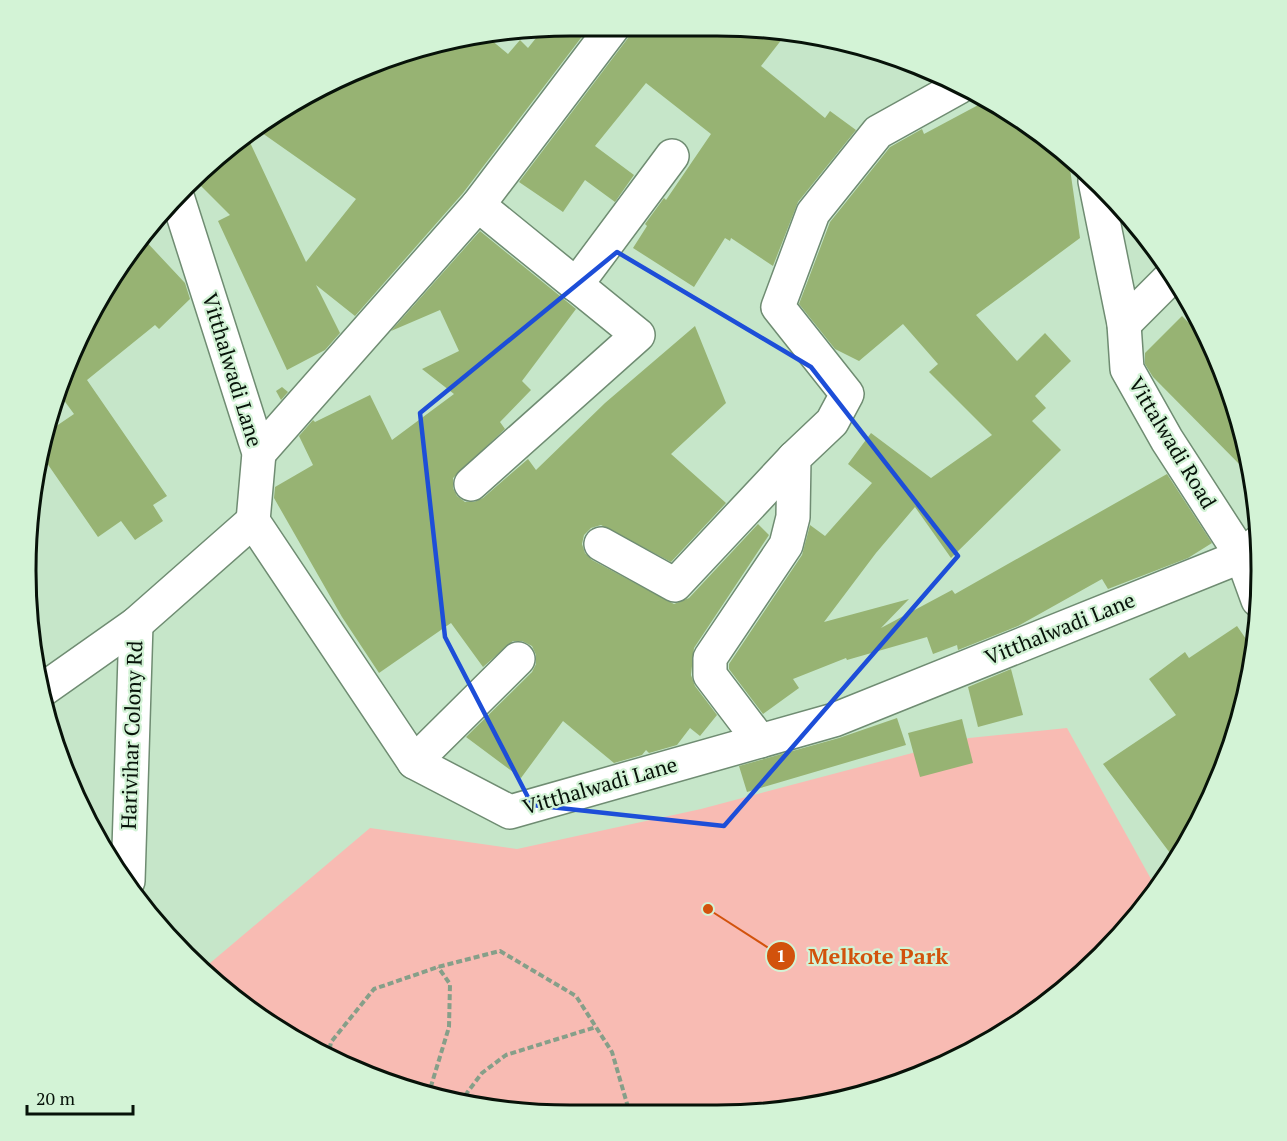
<svg xmlns="http://www.w3.org/2000/svg" width="1287" height="1141" font-family="'PT Serif',serif">
  <style>
    .green { fill: #f8bbb3 }
    .building { fill: #97b373 }
    .lines { fill: none; stroke-linecap: round; stroke-linejoin: round }
    .street-casing { stroke: #6f8c72; stroke-width: 36 }
    .path { stroke: #869f89; stroke-width: 4; stroke-dasharray: 6 3; stroke-linecap: butt }
    .street { stroke: #fff; stroke-width: 33 }
    .marked { fill: none; stroke: #1d4ed8; stroke-width: 4.5; stroke-linejoin: round }
    .labels { text-anchor: middle; stroke-width: 4.5; stroke-linejoin: round; paint-order: stroke }
    .street-label { font-size: 21px; fill: #071209; stroke: #d3f3d6 }
    .rim { fill: none; stroke: #071209; stroke-width: 3 }
    .leader { fill: none; stroke: #d2520c; stroke-width: 2 }
    .callout-dot { fill: #d2520c; stroke: #d3f3d6; stroke-width: 2 }
    .mark-label { font-size: 18px; text-anchor: middle; font-weight: bold; fill: #fff }
    .callout-label { font-size: 22px; text-anchor: middle; font-weight: bold; fill: #d2520c; stroke: #d3f3d6; stroke-width: 4.5; stroke-linejoin: round; paint-order: stroke }
  </style>
  <rect width="100%" height="100%" fill="#c6e6c9"/>
  <path class="green" d="M1067 728 1156 888 1126 930 1048 1003 957 1059 857 1097 752 1114H535L430 1097 330 1059 239 1003 203 969 370 828 517 849 701 809 969 738Z"/>
  <g class="building">
    <path d="M570 26H590L463 193 355 316 316 285 340 333 325 350 287 370 218 221 230 215 196 181 246 134 306 262 356 199 255 128 330 82 464 36 484 34 508 54 520 40 528 48 544 28Z"/>
    <path d="M632 28 786 34 761 66 825 118 830 111 856 130 798 202 773 266 731 238 730 241 725 238 694 287 633 248 647 226 645 224 664 198 666 200 711 134 646 83 595 146 634 175 615 202 585 180 563 212 519 182 628 38Z"/>
    <path d="M982 103 985 108 997 104 1068 155 1080 238 976 315 1017 361 1045 333 1071 361 1035 396 1046 408 1032 421 1061 450 951 558 915 507 876 553 824 622 909 599 881 628 952 590 955 594 1167 474 1212 543 1188 558 1108 589 1102 579 1018 626 958 650 957 645 933 654 927 637 847 660 846 658 793 679 799 688 763 714 729 669V664L802 555 810 525 825 536 872 483 848 464 871 433 931 478 992 435 929 372 938 364 903 324 859 361 835 349 799 304 830 222 890 147 922 129 924 134Z"/>
    <path d="M480 231 576 309 522 381 531 390 500 422 505 429 453 478V488L457 496 465 502H474L483 498 528 459 536 470 605 403 695 326 726 403 671 454 726 503 671 562 601 525 591 528 584 535 582 544 585 553 592 560 674 604 689 598 758 524 769 535 694 648 691 675 695 686 717 715 700 736 690 728 677 745 649 753 646 750 642 755 614 763 563 721 521 778 466 737 532 672 536 664V655L532 646 522 641H513L483 667 451 623 379 673 342 617 274 498 275 487 313 465 299 436 313 420 315 422 370 395 392 440 454 394 422 369 459 351 440 310 391 331Z"/>
    <path d="M141 236 185 283 190 299 159 329 155 325 87 380 167 496 153 505 163 521 135 540 121 521 98 537 40 453 46 433 74 414 63 399 56 404 82 330Z"/>
    <path d="M1182 316 1211 345 1243 430 1251 476 1153 377 1145 364V353Z"/>
    <path d="M282 387 288 392 281 400 276 391Z"/>
    <path d="M1237 626 1255 652 1232 746 1188 843 1176 861 1103 764 1176 715 1149 679 1185 652 1189 658Z"/>
    <path d="M1011 669 1023 715 978 727 968 687Z"/>
    <path d="M897 718 906 745 747 792 739 766 839 738Z"/>
    <path d="M962 719 973 763 920 777 908 733Z"/>
  </g>
  <g class="lines">
    <g class="street-casing">
      <g id="street">
        <path d="M1095 181 1124 324 1127 369 1167 440 1242 556 1258 600"/>
        <path d="M178 199 259 453 253 521 414 762 510 812 834 720 1242 556 1260 541"/>
        <path d="M576 285 672 156"/>
        <path d="M1124 324 1172 276"/>
        <path d="M259 453 478 205 613 27"/>
        <path d="M471 484 638 335 478 205"/>
        <path d="M601 544 675 585 794 458"/>
        <path d="M41 691 136 624 253 521"/>
        <path d="M760 741 710 675V658L786 545 793 517 794 458 832 422 847 394 778 307 813 213 878 132 959 87"/>
        <path d="M414 762 518 659"/>
        <path d="M128 881 136 624"/>
      </g>
    </g>
    <g class="path">
      <path d="M328 1058 331 1042 374 989 438 967 500 951 576 996 612 1052 630 1114"/>
      <path d="M428 1096 449 1027 450 984 438 967"/>
      <path d="M439 1099 463 1098 482 1073 506 1055 596 1027"/>
    </g>
    <use href="#street" class="street"/>
  </g>
  <path class="marked" d="M617 252 811 367 958 556 724 826 532 805 445 637 420 413Z"/>
  <g class="labels">
    <g class="street-label">
      <text transform="translate(232 370) rotate(73)" y="7">Vitthalwadi Lane</text>
      <text transform="translate(1172 443) rotate(59)" y="7">Vittalwadi Road</text>
      <text transform="translate(1060 629) rotate(-22)" y="7">Vitthalwadi Lane</text>
      <text transform="translate(132 735) rotate(-88)" y="7">Harivihar Colony Rd</text>
      <text transform="translate(600 786) rotate(-16)" y="7">Vitthalwadi Lane</text>
    </g>
  </g>
  <path d="M0 0H1287V1141H0ZM570 36H717A534 534 0 0 1 1251 570V571A534 534 0 0 1 717 1105H570A534 534 0 0 1 36 571V570A534 534 0 0 1 570 36Z" fill="#d3f3d6" fill-rule="evenodd"/>
  <path class="rim" d="M570 36H717A534 534 0 0 1 1251 570V571A534 534 0 0 1 717 1105H570A534 534 0 0 1 36 571V570A534 534 0 0 1 570 36Z"/>
  <path class="leader" d="M708 909L781 956"/>
  <g class="callout-dot">
    <circle cx="708" cy="909" r="6"/>
    <circle cx="781" cy="956" r="15"/>
  </g>
  <g class="mark-label">
    <text x="781" y="962">1</text>
  </g>
  <g class="callout-label">
    <text x="878" y="964">Melkote Park</text>
  </g>
  <path d="M27 1105v9h106v-9" fill="none" stroke="#071209" stroke-width="3"/>
  <text x="36" y="1105" font-size="18" fill="#071209" stroke="#d3f3d6" stroke-width="4.5" paint-order="stroke">20 m</text>
</svg>
